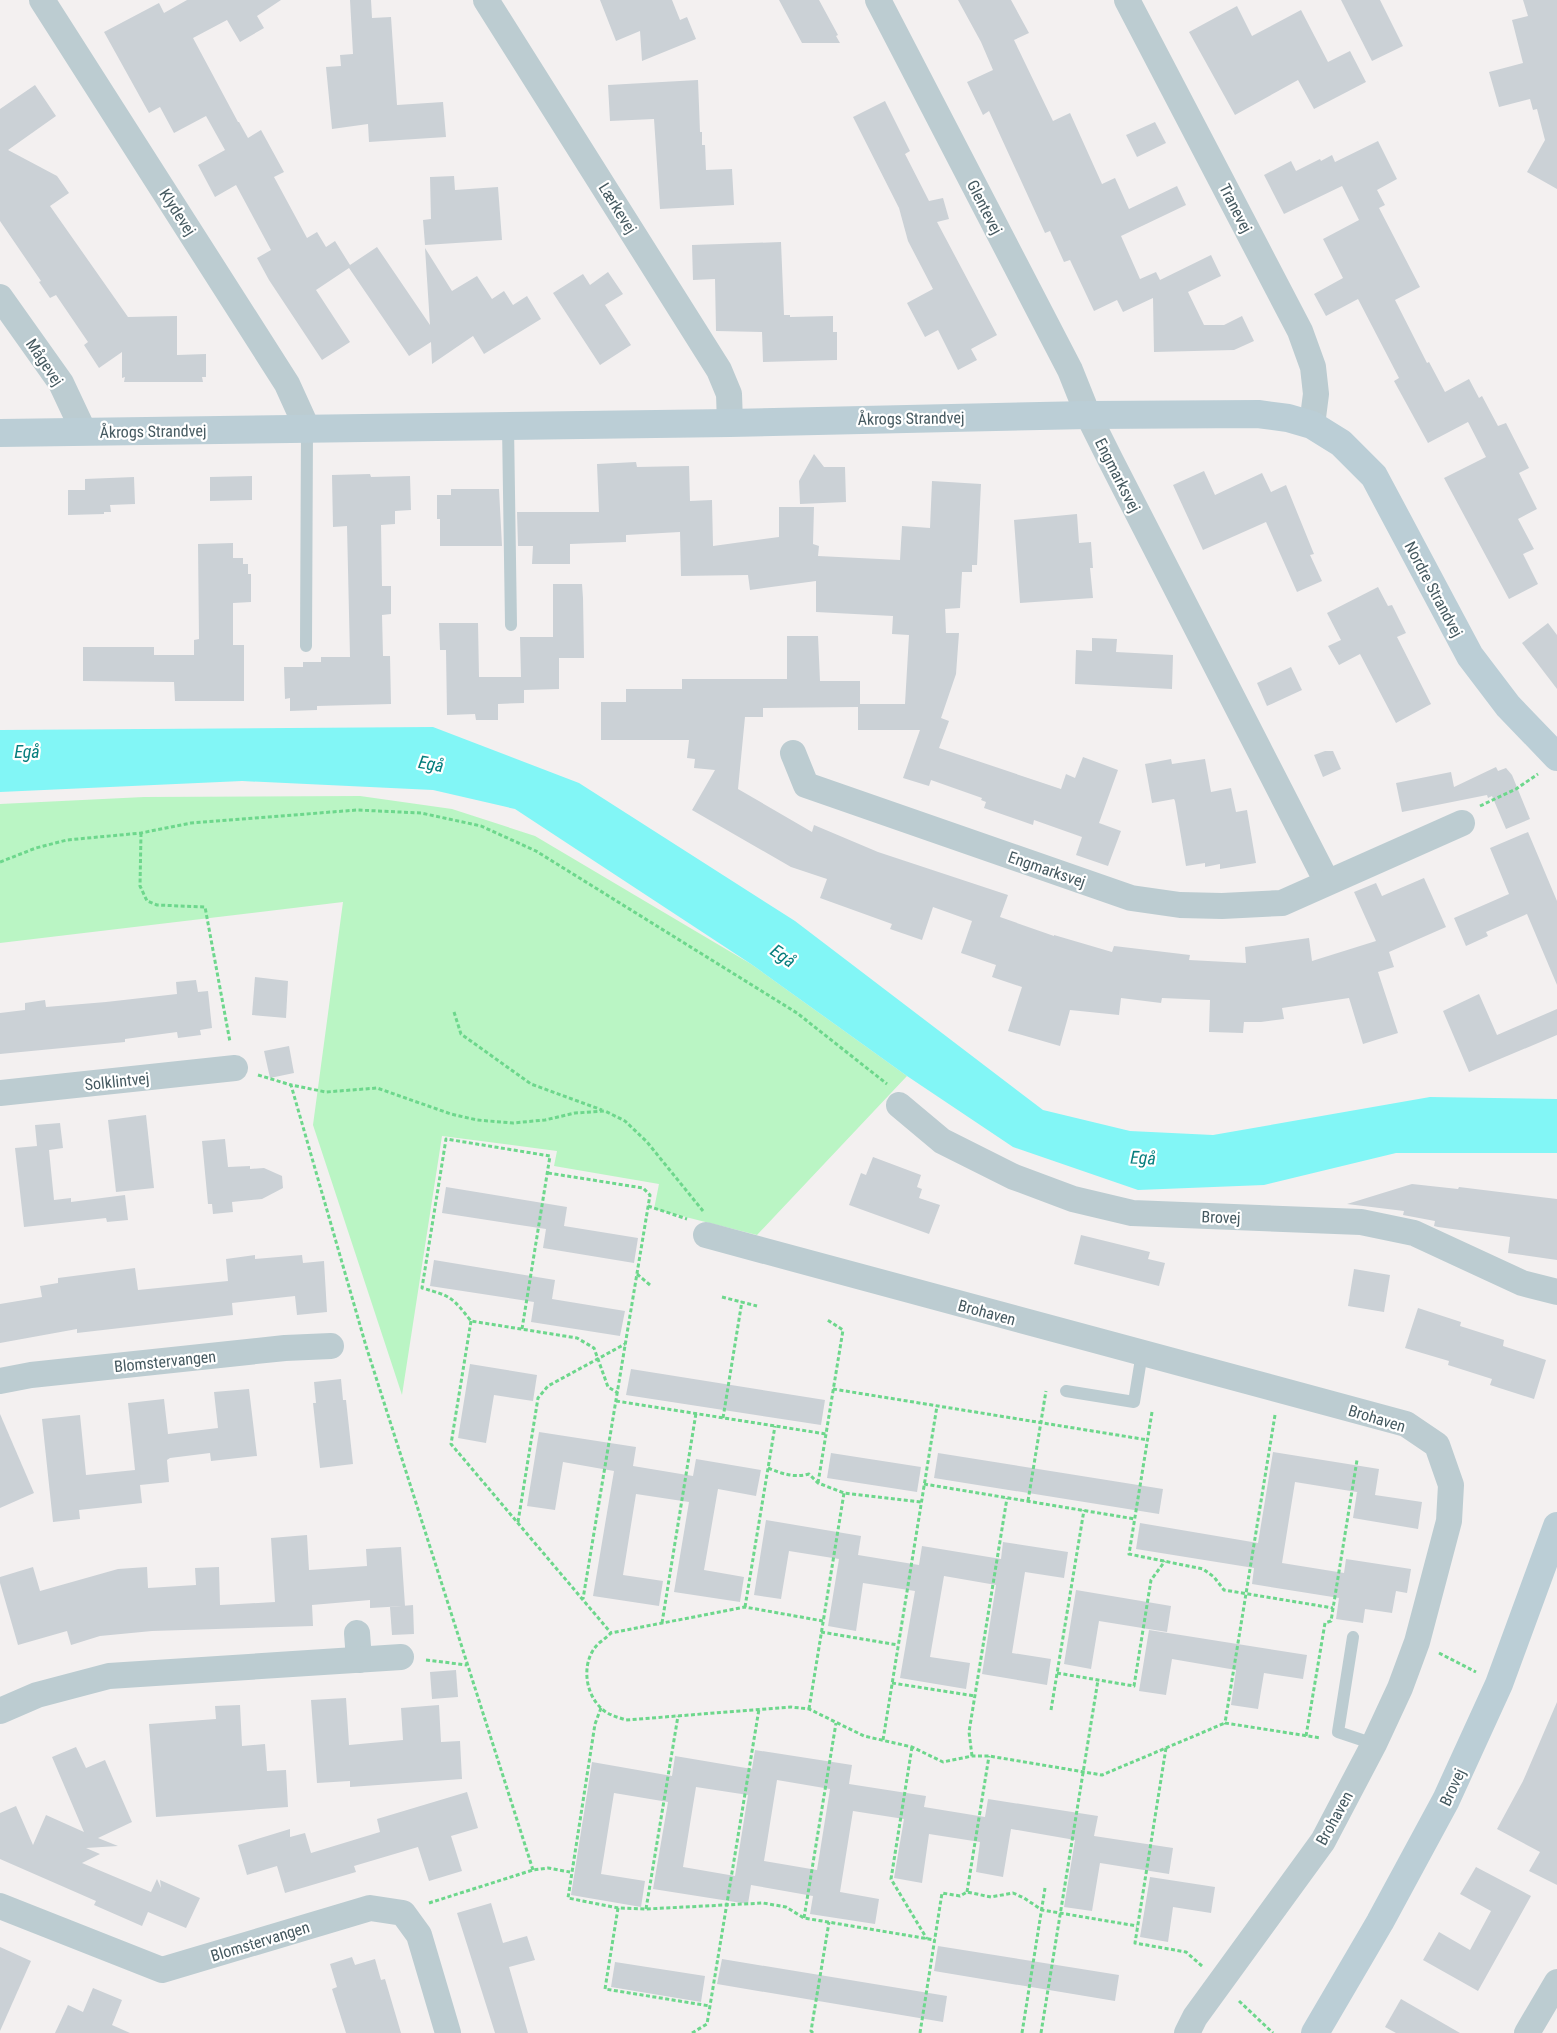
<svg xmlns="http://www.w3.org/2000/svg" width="1557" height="2033" font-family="'Roboto Condensed',sans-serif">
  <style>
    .green { fill: #baf5c4 }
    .water { fill: #82f6f6 }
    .building { fill: #cbd1d6; fill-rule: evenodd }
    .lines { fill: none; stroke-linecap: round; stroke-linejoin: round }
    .path { stroke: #6dd78c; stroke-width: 3; stroke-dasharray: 4 2.5; stroke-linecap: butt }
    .lane { stroke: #bcccd1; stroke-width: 12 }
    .street { stroke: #bcccd1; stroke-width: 26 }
    .secondary { stroke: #bbced6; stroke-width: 28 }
    .labels { text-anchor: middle; stroke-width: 4.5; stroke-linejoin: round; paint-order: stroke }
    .street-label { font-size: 16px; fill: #455960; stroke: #fff }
    .water-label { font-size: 18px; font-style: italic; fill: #067e7d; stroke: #fff }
  </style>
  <rect width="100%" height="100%" fill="#f3f0f0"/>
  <path class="green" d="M360 796 452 809 535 836 751 964 907 1076 757 1235 654 1209 659 1184 554 1166 557 1151 442 1136 402 1395 313 1125 343 902 0 943V804L144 797Z"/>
  <path class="water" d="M433 727 579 783 795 921 1043 1110 1130 1131 1213 1135 1430 1097 1557 1099V1153H1396L1264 1185 1138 1190 1013 1147 907 1076 751 964 515 809 433 790 242 781 0 792V730Z"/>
  <g class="building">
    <path d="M187 0H281L257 16 264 28 240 42 227 20 193 38 238 122H239L248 138 261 130 284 172 274 177 307 238 317 232 326 247 335 241 350 265 377 247 430 325 425 248 452 291 477 276 492 299 504 291 513 305 527 296 541 319 484 354 473 336 432 364 431 342 409 356 349 268 316 290 350 342 322 360 269 280 257 258 271 250 236 185 215 197 198 165 225 150 206 116 174 133 160 107 149 113 104 32 159 3 164 13Z"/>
    <path d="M350 0H371L372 18 391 17 397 105 443 102 446 137 369 142 368 124 332 129 326 67 341 66 340 55 353 54Z"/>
    <path d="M600 0H672L680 20 687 17 696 39 642 61 640 31 616 41Z"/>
    <path d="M779 0H819L838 35 836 36 840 43H802Z"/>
    <path d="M958 0H1011L1029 33 1014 40 1053 121 1070 113 1102 184 1115 178 1129 209 1177 186 1186 205 1121 236 1140 279 1156 272 1160 280 1211 255 1221 276 1188 292 1204 325H1224L1242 316 1254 341 1234 350 1154 352 1153 298 1123 312 1117 300 1094 311 1070 260 1064 262 1050 231 1045 233 989 111 983 115 967 82 993 70 981 42Z"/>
    <path d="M1341 0H1380L1403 46 1372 61Z"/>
    <path d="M1523 0H1557V189L1527 172 1545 140 1537 109 1533 110 1530 99 1499 107 1489 72 1523 63 1512 20 1528 16Z"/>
    <path d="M1237 6 1252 36 1301 10 1328 62 1350 51 1366 82 1314 109 1298 80 1235 115 1189 32Z"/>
    <path d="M698 80 700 132H702V145H705L706 170 732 169 734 205 660 209 654 119 610 121 608 85Z"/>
    <path d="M35 85 56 116 8 150 57 176 69 193 50 206 128 317 177 316V355L206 354V377H202L203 382H124L125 377 122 378V352L99 368 84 345 88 342 56 295 50 298 39 282 41 281 0 221V109Z"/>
    <path d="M885 101 910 151 905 154 929 201 943 198 949 219 937 222 997 335 971 349 977 360 958 370 938 330 925 337 907 303 933 289 908 241 899 208 853 117Z"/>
    <path d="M1155 122 1166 143 1137 157 1126 135Z"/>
    <path d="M1378 141 1397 179 1377 190 1385 205 1379 208 1420 287 1395 300 1427 363 1429 362 1445 392 1469 379 1479 398 1482 396 1498 426 1506 423 1529 468 1519 473 1537 509 1518 519 1534 549 1523 554 1538 584 1509 599 1444 478 1486 457 1468 422 1428 443 1394 381 1399 378 1358 299 1326 316 1314 294 1343 278 1323 239 1359 220 1342 186 1284 214 1264 175 1291 161 1296 171 1320 159 1321 161 1332 155 1335 162Z"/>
    <path d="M454 176 455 190 498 187 502 240 425 245 423 220 431 219 430 177Z"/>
    <path d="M781 242 784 315H790V317L833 316V332H837V360L763 362 762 332 716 331 715 279 693 280 692 245Z"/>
    <path d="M608 272 623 294 605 305 631 345 600 365 553 293 583 274 590 285Z"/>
    <path d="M814 454 824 467H845L846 502 800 504 799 481Z"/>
    <path d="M636 462 637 467 689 466 690 501 712 500 713 546 779 537V507H814L813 544 819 546 818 556 900 560 902 526 930 528 932 481 981 484 977 565H972V572H962L960 608 945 609 946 633H959L956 674 941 718 949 721 939 748 1061 789 1066 774 1075 778 1083 757 1118 770 1099 823 1121 831 1108 866 1076 855 1082 837 1034 820 1033 825 984 808 986 802 981 800 982 798 931 780 929 786 903 778 920 730H858V707L763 708V717H745L738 789 812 832 814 825 878 852 1008 895 1000 917 1054 936V935L1112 952 1114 946 1190 955 1189 960 1246 963 1245 947 1309 938 1312 961 1376 941 1354 892 1376 883 1382 896 1424 878 1446 927 1389 952 1394 967 1378 972 1398 1033 1363 1044 1349 998 1282 1008 1284 1019 1261 1022H1244L1243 1033 1209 1032 1210 1000 1162 998 1161 1003 1121 998 1119 1015 1070 1010 1060 1046 1008 1031 1022 987 992 977 996 965 961 953 972 921 933 907 922 940 890 929 892 924 820 898 827 879 791 867 692 810 715 770 694 768 695 759 687 758 689 740H601V702H626V689H682V679H787V636H818L820 681H860V704H905L909 635 892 634 893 616 816 612V581L750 590 748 575 681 576 680 532 626 535V542L570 544V564H532L533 546H518L517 512H599L597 464Z"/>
    <path d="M1204 471 1215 495 1262 473 1271 492 1286 485 1314 554 1310 555 1322 581 1297 592 1266 522 1203 550 1173 485Z"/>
    <path d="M370 474 371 477 410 476 411 510 395 511V524L381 525 382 586H391V614L382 615 383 656H390L391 704 317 706V710L290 711V698L285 699 284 667H303V662H321V657H350L347 526 333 527 332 475Z"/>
    <path d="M252 476V500L210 501V477Z"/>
    <path d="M134 477 135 504 110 505 111 512H104V514L68 515V490H85V479Z"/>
    <path d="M451 489H499L502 546H440V519H437V495H451Z"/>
    <path d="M1077 514 1079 543 1091 542 1093 568H1090L1093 598 1020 603 1014 520Z"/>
    <path d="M233 543V558H243V564H248V574H251V602L233 603V645H244V701H175L174 682 83 681V647H154V655H194V640L199 639 198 544Z"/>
    <path d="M553 584H582L583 598 584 658H559V689L524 690V703L498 704V720H476L475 714 447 715 446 650H440L439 623H478L479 677H521L520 637H553Z"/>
    <path d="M1378 587 1388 606 1392 605 1406 633 1397 637 1431 704 1396 723 1360 654 1339 665 1328 646 1341 640 1327 613Z"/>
    <path d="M1548 623 1557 635V689L1522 643Z"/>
    <path d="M1092 638 1117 639 1116 652 1173 655 1172 689 1075 684 1076 650 1092 651Z"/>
    <path d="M1291 667 1302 690 1267 706 1257 683Z"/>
    <path d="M1325 751H1333L1341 769 1323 777 1314 755Z"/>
    <path d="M1171 759 1172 764 1205 759 1211 792 1231 788 1236 812 1247 810 1256 863 1220 869V864L1205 867V863L1186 866 1175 801 1174 799 1152 803 1145 764Z"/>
    <path d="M1496 767 1498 771 1506 768 1512 775 1530 819 1506 829 1492 796 1488 798 1487 795 1402 812 1396 783 1451 772 1454 787Z"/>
    <path d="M1528 832 1557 901V985L1527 914 1486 932 1488 936 1466 946 1454 918 1509 894 1490 848Z"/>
    <path d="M255 977 288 981 286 1018 252 1015Z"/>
    <path d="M196 980 198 992 208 991 212 1028 200 1030 201 1035 178 1038 177 1032 125 1039V1042L0 1054V1013L25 1010V1003L45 1000 46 1007 106 1002 177 994 176 982Z"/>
    <path d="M1479 994 1497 1035 1557 1009V1035L1469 1072 1443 1011Z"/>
    <path d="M289 1046 294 1073 270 1078 264 1051Z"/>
    <path d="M146 1115 154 1188 116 1192 108 1120Z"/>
    <path d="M60 1123 63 1148 49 1150 54 1200 71 1198V1202L125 1195 128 1220 107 1222 106 1218 24 1227 15 1148 37 1146 35 1125Z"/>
    <path d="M225 1139 228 1167 250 1166V1169L264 1168 282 1176 283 1188 262 1199 232 1202 233 1212 213 1214 212 1204H208L202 1141Z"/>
    <path d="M873 1157 921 1175 917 1187 922 1189 919 1198 940 1205 929 1234 849 1205 861 1173 866 1175Z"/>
    <path d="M1412 1184 1458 1189 1459 1187 1557 1199V1260L1508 1253 1510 1237 1438 1227 1434 1226 1435 1221 1403 1215 1404 1211 1347 1204Z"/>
    <path d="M446 1187 567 1207 564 1226 638 1238 634 1263 543 1248 546 1229 442 1213Z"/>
    <path d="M1081 1235 1150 1252 1148 1259 1165 1263 1159 1286 1074 1264Z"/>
    <path d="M255 1255V1259L302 1255 303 1263 324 1261 327 1312 297 1315 295 1296 232 1303 233 1315 77 1333V1329L0 1343V1304L42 1297 40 1286 58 1283V1278L135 1268 138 1290 228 1281 226 1259Z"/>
    <path d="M434 1260 555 1280 552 1299 625 1311 620 1336 531 1322 534 1302 430 1286Z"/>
    <path d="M1354 1269 1390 1275 1384 1312 1348 1306Z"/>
    <path d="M1418 1308 1461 1322 1460 1326 1504 1340 1503 1346 1546 1360 1534 1399 1490 1385 1492 1379 1448 1365 1449 1361 1405 1348Z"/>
    <path d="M470 1364 537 1375 533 1401 494 1395 486 1443 458 1438Z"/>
    <path d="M631 1369 825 1400 821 1425 626 1395Z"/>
    <path d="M341 1379 343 1400H346L353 1464 320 1468 313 1403H316L314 1382Z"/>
    <path d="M249 1389 257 1456 211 1461 210 1453 170 1458 167 1460 169 1482 140 1485 142 1503 79 1510 80 1519 53 1522 42 1419 80 1415 86 1475 135 1470 128 1403 164 1399 168 1434 218 1428 214 1392Z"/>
    <path d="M0 1414 34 1493 0 1508Z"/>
    <path d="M539 1432 636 1447 633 1466 693 1476 696 1459 761 1470 756 1496 718 1489 704 1570 744 1577 740 1602 674 1592 689 1502 636 1494 623 1575 663 1581 659 1606 593 1596 614 1471 563 1462 555 1510 527 1506Z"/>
    <path d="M1273 1452 1379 1469 1375 1495 1422 1502 1418 1529 1353 1518 1357 1492 1363 1493 1295 1482 1282 1563 1344 1573 1346 1559 1411 1569 1407 1593 1396 1591 1392 1613 1365 1609 1363 1623 1336 1619 1339 1598 1252 1584 1254 1568 1136 1549 1140 1523 1258 1543Z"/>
    <path d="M831 1453 921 1467 917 1492 827 1478Z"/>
    <path d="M938 1453 1163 1489 1159 1514 934 1478Z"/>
    <path d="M766 1520 861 1536 858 1555 919 1565 922 1546 1001 1559 1003 1542 1068 1552 1064 1578 1025 1572 1012 1653 1051 1659 1047 1685 982 1674 996 1585 944 1576 930 1657 970 1663 966 1689 900 1678 915 1591 863 1583 856 1631 828 1626 839 1559 789 1551 781 1599 754 1595Z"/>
    <path d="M307 1535 309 1570 367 1566 366 1549 401 1547 405 1606 370 1608V1600L312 1605 313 1626 152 1631 100 1636 71 1645 67 1631 18 1645 0 1583V1577L33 1567 40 1591 118 1569 147 1567 148 1588 196 1585 195 1568 219 1567 220 1605 275 1602 271 1538Z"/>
    <path d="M1076 1590 1171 1606 1167 1632 1099 1621 1091 1669 1064 1664Z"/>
    <path d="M413 1605 414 1634 392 1635 390 1607Z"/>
    <path d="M1149 1630 1307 1655 1303 1679 1264 1673 1258 1709 1231 1705 1236 1670 1172 1659 1166 1695 1139 1691Z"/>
    <path d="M456 1670 458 1697 432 1699 430 1672Z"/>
    <path d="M346 1698 349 1745 403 1740 401 1708 439 1705 441 1742 460 1741 462 1779 350 1787V1781L317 1783 311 1700Z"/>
    <path d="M1557 1702V1885L1529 1871 1540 1852 1497 1829 1523 1781Z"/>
    <path d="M240 1705 242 1746 265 1744 267 1771 286 1770 288 1807 156 1817 149 1724 216 1719 215 1706Z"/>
    <path d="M76 1747 86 1768 105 1760 132 1822 98 1838 118 1846 86 1848 100 1854 82 1863 151 1892 157 1879 161 1888 160 1880 200 1898 186 1928 148 1912 142 1926 94 1905 96 1901 0 1859V1813L16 1806 33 1845 46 1815 84 1832 52 1757Z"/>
    <path d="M755 1750 852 1765 849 1784 926 1796 924 1807 985 1817 988 1799 1098 1816 1094 1836 1173 1848 1169 1874 1100 1863 1092 1911 1064 1907 1075 1840 1011 1829 1003 1877 976 1872 980 1842 929 1834 922 1883 894 1878 904 1819 853 1811 840 1892 879 1899 875 1924 810 1914 813 1896 751 1885 748 1904 653 1889 668 1802 614 1793 601 1874 645 1881 641 1907 571 1895 592 1762 672 1776 675 1756 752 1769ZM777 1780 830 1789 817 1870 764 1861ZM696 1787 748 1795 735 1876 683 1867Z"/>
    <path d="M467 1792 478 1828 451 1836 462 1871 429 1881 418 1847 354 1866 356 1872 285 1893 277 1866 247 1875 238 1845 290 1829V1837L305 1833 311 1853 380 1832 377 1819Z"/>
    <path d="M1476 1867 1531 1896 1478 1991 1423 1960 1439 1932 1470 1950 1491 1911 1460 1894Z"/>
    <path d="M1150 1877 1215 1887 1211 1913 1173 1907 1168 1942 1140 1937Z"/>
    <path d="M491 1903 503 1943 527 1936 535 1960 509 1967 528 2033H495L457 1913Z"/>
    <path d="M938 1946 1119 1975 1115 2001 934 1971Z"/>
    <path d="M0 1947 31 1961 0 2031Z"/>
    <path d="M352 1957 355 1965 375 1959 381 1980 385 1979 401 2033H346L332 1989 337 1987 330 1964Z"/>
    <path d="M722 1959 947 1996 943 2022 717 1984Z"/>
    <path d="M615 1962 705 1976 701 2002 611 1987Z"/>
    <path d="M93 1988 122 2000 112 2025 130 2033H55L68 2005 83 2012Z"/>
    <path d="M1401 1999 1460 2033H1396L1385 2027Z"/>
  </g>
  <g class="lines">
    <g class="path">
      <path d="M1480 806 1516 789 1538 774"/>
      <path d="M141 833 140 886 147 901 157 905 205 907 230 1042"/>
      <path d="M0 862 36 848 67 840 141 833 191 823 357 810 421 813 481 826 536 851 797 1013 887 1084"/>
      <path d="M454 1012 461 1034 531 1084 602 1110"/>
      <path d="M258 1075 291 1085"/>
      <path d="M548 1173 643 1188 650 1195 583 1599"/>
      <path d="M648 1206 687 1219"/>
      <path d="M637 1274 650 1285"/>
      <path d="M722 1297 757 1306"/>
      <path d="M471 1321 451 1444 611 1633"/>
      <path d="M522 1329 550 1156 446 1139 422 1288C451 1296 452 1297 471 1321L577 1338 594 1348 608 1387 618 1393"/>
      <path d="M833 1389 1148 1440"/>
      <path d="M616 1401 826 1434"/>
      <path d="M1152 1412 1129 1554 1203 1569 1214 1577 1224 1590 1333 1608"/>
      <path d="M1275 1415 1225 1723 1321 1738"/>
      <path d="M723 1418 742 1301"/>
      <path d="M768 1468C783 1474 794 1478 809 1474L818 1483 844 1493 921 1502"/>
      <path d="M818 1483 843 1330 826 1319"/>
      <path d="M924 1484 1135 1519"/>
      <path d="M1028 1501 1046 1391"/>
      <path d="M518 1522 538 1398 548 1386 625 1344"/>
      <path d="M745 1607 775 1426"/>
      <path d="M823 1621 745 1607 611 1633C607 1637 603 1640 599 1643 581 1660 584 1692 601 1708 608 1715 617 1717 626 1720L791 1707 809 1709 864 1736 912 1747 943 1762 972 1756H989L1102 1775 1225 1723"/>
      <path d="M662 1623 696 1413"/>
      <path d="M821 1632 898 1645"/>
      <path d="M1439 1653 1476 1672"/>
      <path d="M426 1660 467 1665"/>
      <path d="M1057 1673 1134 1686 1151 1580 1165 1561"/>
      <path d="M892 1683 975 1696"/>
      <path d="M601 1708 595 1724 568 1898 618 1908 646 1909 763 1903 786 1907 804 1918 935 1940"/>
      <path d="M809 1709 844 1493"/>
      <path d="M1051 1710 1084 1510"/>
      <path d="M1306 1736 1325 1623 1331 1621 1357 1460"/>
      <path d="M883 1740 937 1406"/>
      <path d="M912 1747 891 1879 927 1939"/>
      <path d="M1166 1748 1135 1943 1186 1952 1202 1966"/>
      <path d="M972 1756 969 1732 1007 1498"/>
      <path d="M533 1870 366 1346 291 1085 326 1092 377 1088 451 1114 477 1120 513 1123 545 1120 575 1113 605 1111 625 1121 647 1142 703 1211"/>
      <path d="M967 1892 989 1756"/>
      <path d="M429 1903 533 1870 548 1868 570 1872"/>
      <path d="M618 1908 605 1989 710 2006"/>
      <path d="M646 1909 678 1716"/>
      <path d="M804 1918 836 1723"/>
      <path d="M1239 2001 1273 2033"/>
      <path d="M692 2033 707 2024 759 1709"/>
      <path d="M813 2033 811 2031 829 1922"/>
      <path d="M920 2033 942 1893 960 1896 967 1892 991 1897 1013 1893 1024 1898 1042 1910 1137 1926"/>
      <path d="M1022 2033 1045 1888"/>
      <path d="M1041 2033 1098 1680"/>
    </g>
    <g class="lane">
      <path d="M508 426 511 625"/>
      <path d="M306 646 307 428"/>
      <path d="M1066 1391 1134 1402 1142 1353"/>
      <path d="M1353 1637 1338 1732 1374 1744"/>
    </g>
    <g class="street">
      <path d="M42 0 287 384 307 428"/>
      <path d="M486 0 719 370 729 394 730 423"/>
      <path d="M878 0 1070 370 1088 415 1111 461 1327 882"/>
      <path d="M1127 0 1300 331 1313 367 1316 394 1312 425"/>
      <path d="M0 297 61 383 84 432"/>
      <path d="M793 753 806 785 1131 898 1180 905 1222 906 1282 903 1462 823"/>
      <path d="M0 1093 235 1068"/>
      <path d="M899 1105 942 1141 1014 1177 1073 1199 1132 1213 1361 1222 1414 1233 1522 1283 1557 1292"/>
      <path d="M706 1235 1406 1424 1437 1445 1451 1485 1449 1521 1417 1642 1400 1688 1374 1744 1323 1841 1195 2017 1187 2033"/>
      <path d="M0 1381 31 1375 285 1348 331 1346"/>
      <path d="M357 1633 359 1660"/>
      <path d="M0 1711 37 1695 109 1676 401 1657"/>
      <path d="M0 1906 162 1970 370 1908 403 1913 419 1935 448 2033"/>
      <path d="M1527 2033 1557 1982"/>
    </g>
    <g class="secondary">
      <path d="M0 433 730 423 1088 415 1258 414 1288 418 1312 425 1341 443 1374 476 1470 656 1508 706 1557 757"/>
      <path d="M1315 2033 1380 1922 1446 1800 1499 1684 1557 1526"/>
    </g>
  </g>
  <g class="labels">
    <g class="street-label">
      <text transform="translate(985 207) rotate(63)" y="6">Glentevej</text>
      <text transform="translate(618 208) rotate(58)" y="6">Lærkevej</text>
      <text transform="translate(1236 208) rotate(63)" y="6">Tranevej</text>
      <text transform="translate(178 212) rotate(57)" y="6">Klydevej</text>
      <text transform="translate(45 362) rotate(56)" y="6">Mågevej</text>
      <text transform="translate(911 418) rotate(-1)" y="6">Åkrogs Strandvej</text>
      <text transform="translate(153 431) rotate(-1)" y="6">Åkrogs Strandvej</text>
      <text transform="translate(1118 475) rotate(63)" y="6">Engmarksvej</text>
      <text transform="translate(1434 589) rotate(62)" y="6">Nordre Strandvej</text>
      <text transform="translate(1047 869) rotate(19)" y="6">Engmarksvej</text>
      <text transform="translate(117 1081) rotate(-6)" y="6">Solklintvej</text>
      <text transform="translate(1221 1217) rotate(2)" y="6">Brovej</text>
      <text transform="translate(987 1312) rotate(15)" y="6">Brohaven</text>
      <text transform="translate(165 1361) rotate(-6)" y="6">Blomstervangen</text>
      <text transform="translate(1377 1418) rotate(17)" y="6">Brohaven</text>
      <text transform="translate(1452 1787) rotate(-65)" y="6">Brovej</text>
      <text transform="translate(1334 1818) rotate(-61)" y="6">Brohaven</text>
      <text transform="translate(260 1941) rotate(-17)" y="6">Blomstervangen</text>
    </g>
    <g class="water-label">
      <text x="27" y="758">Egå</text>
      <text transform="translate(431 764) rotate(10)" y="6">Egå</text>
      <text transform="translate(783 956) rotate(35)" y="6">Egå</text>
      <text transform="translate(1143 1158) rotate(2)" y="6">Egå</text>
    </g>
  </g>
</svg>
